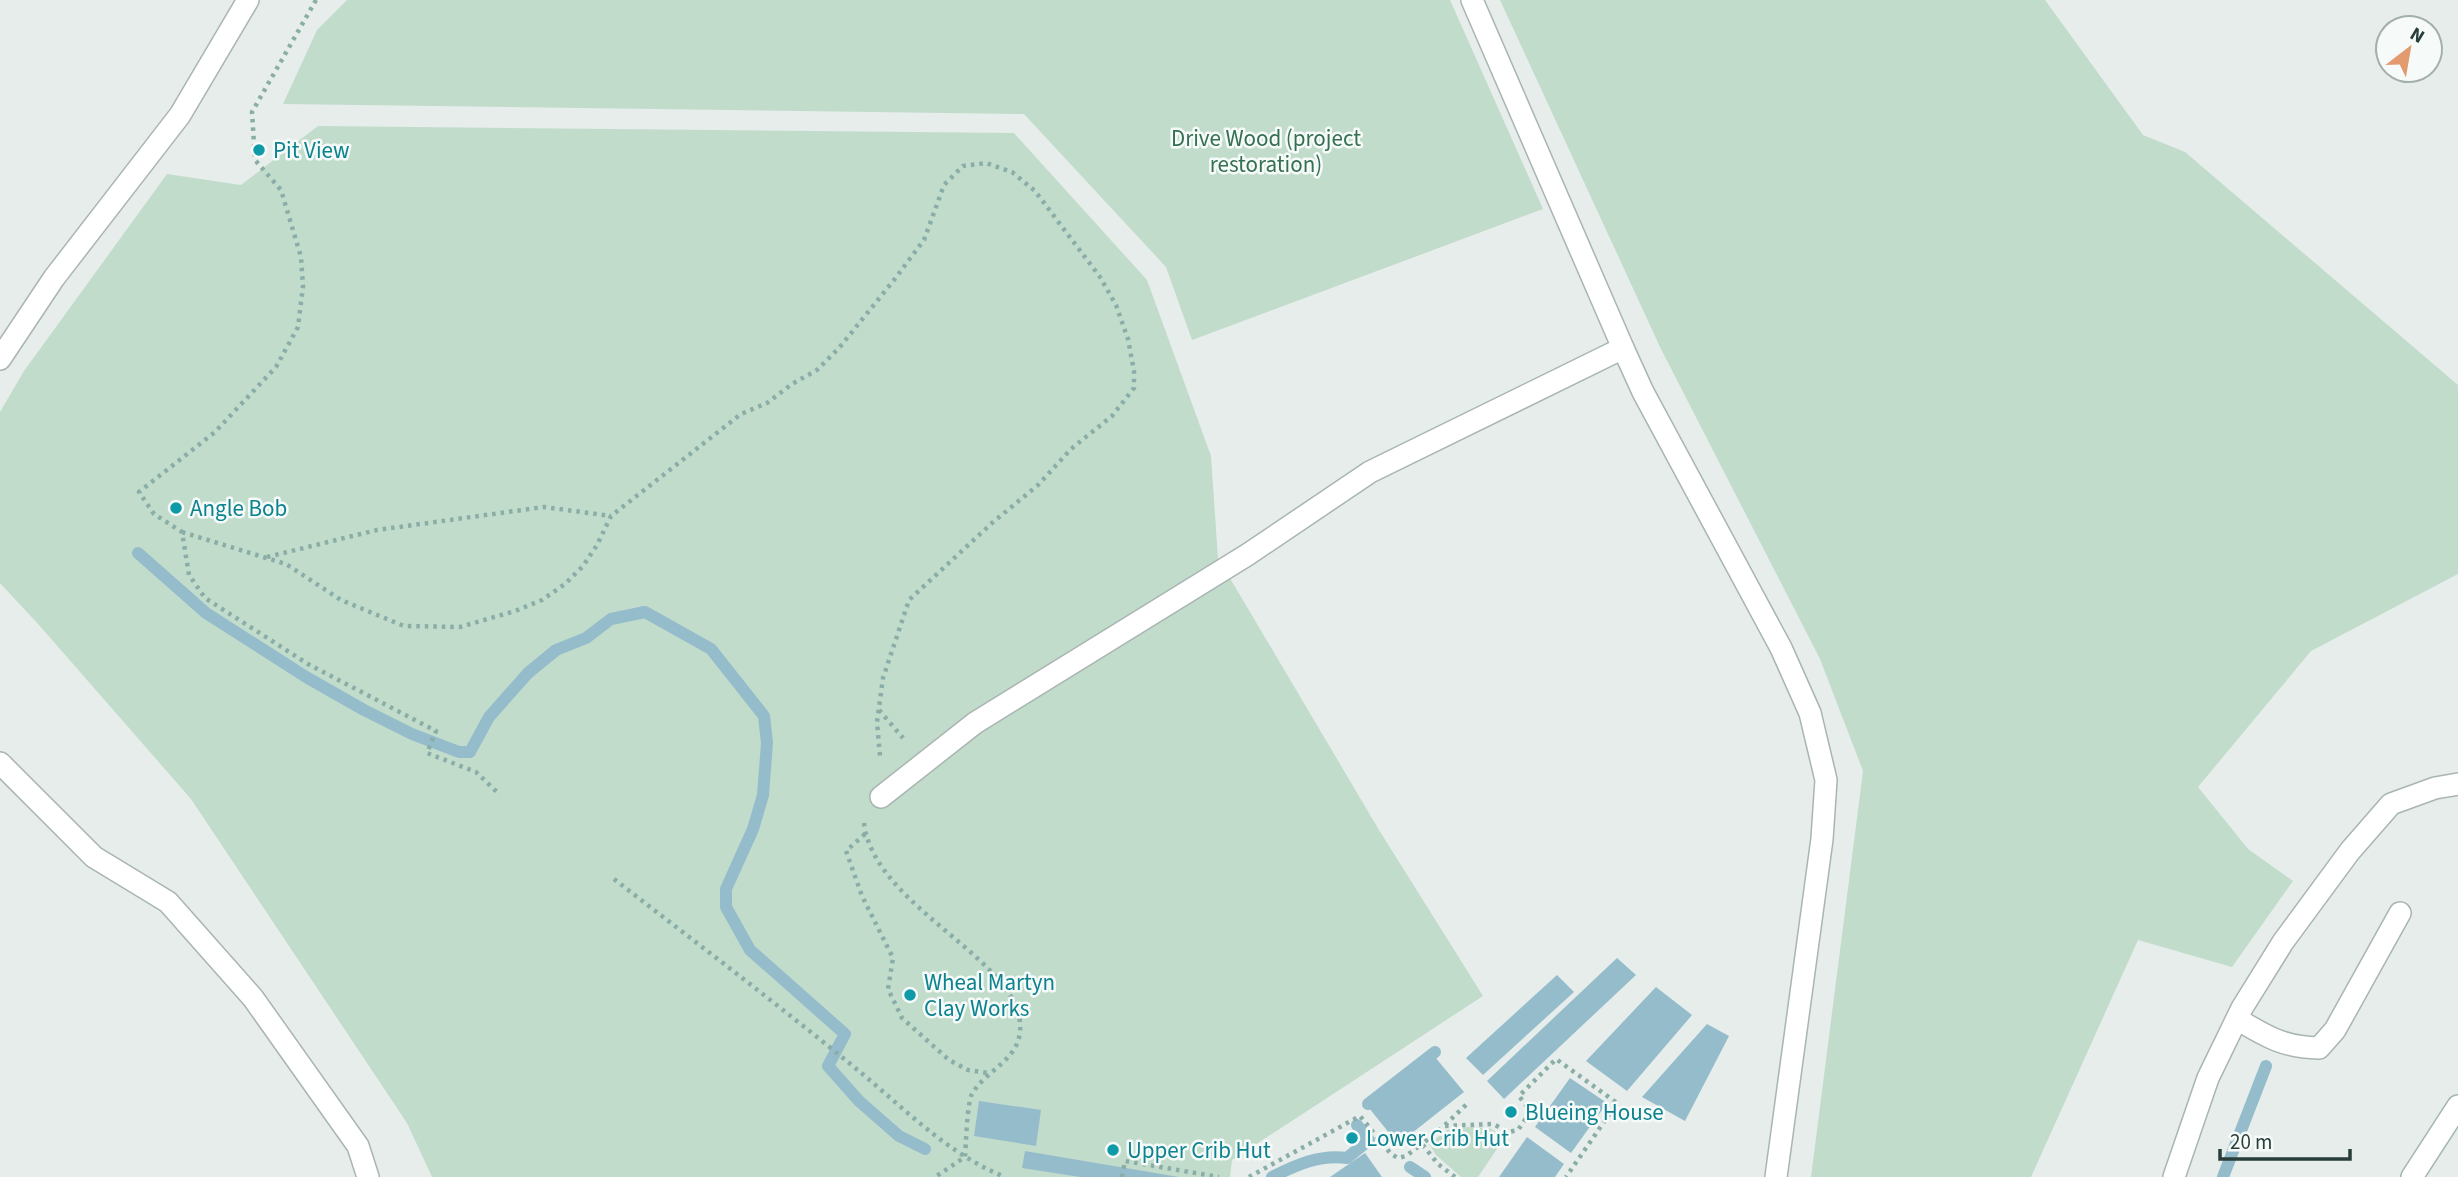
<svg xmlns="http://www.w3.org/2000/svg" width="2458" height="1177" font-family="'Source Sans 3',sans-serif">
  <style>
    .green { fill: #c2dccc }
    .water { fill: #95bccb }
    .lines { fill: none; stroke-linecap: round; stroke-linejoin: round }
    .stream { stroke: #95bccb; stroke-width: 12 }
    .lane-casing { stroke: #a9b5b2; stroke-width: 24 }
    .secondary-casing { stroke: #a3b5b1; stroke-width: 24 }
    .path { stroke: #8aada7; stroke-width: 4.5; stroke-dasharray: 3.5 5; stroke-linecap: butt }
    .lane { stroke: #fff; stroke-width: 21 }
    .secondary { stroke: #fff; stroke-width: 21 }
    .culture-dot { fill: #0f9aa8; stroke: #f6faf9; stroke-width: 2.5 }
    .labels { text-anchor: middle; stroke-width: 5; stroke-linejoin: round; paint-order: stroke }
    .park-label { font-size: 23px; fill: #357053; stroke: #f6faf9 }
    .culture-label { font-size: 23px; fill: #0d838f; stroke: #f6faf9; text-anchor: start }
  </style>
  <rect width="100%" height="100%" fill="#e6edeb"/>
  <g class="green">
    <path d="M347 0H1450L1543 209 1192 340 1166 267 1024 114 283 104 317 30Z"/>
    <path d="M1500 0H2045L2143 135 2185 152 2458 385V574L2311 651 2198 787 2248 849 2293 881 2232 967 2138 940 2031 1177H1811L1863 771 1820 659 1661 349Z"/>
    <path d="M318 126 1014 133 1147 280 1211 456 1218 558 1379 830 1483 996 1232 1160 1230 1177H432L407 1123 191 799 39 625 0 583V412L24 371 167 174 241 185Z"/>
    <path d="M1468 1127 1489 1128 1505 1137 1478 1177H1461L1436 1155 1429 1144 1447 1130Z"/>
  </g>
  <g class="water">
    <path d="M1617 958 1636 975 1504 1099 1487 1081Z"/>
    <path d="M1557 975 1574 992 1483 1075 1466 1058Z"/>
    <path d="M1656 987 1692 1015 1627 1091 1586 1061Z"/>
    <path d="M1707 1024 1729 1036 1685 1121 1642 1097Z"/>
    <path d="M1435 1057 1464 1092 1398 1144 1369 1108Z"/>
    <path d="M1570 1078 1607 1103 1571 1153 1535 1127Z"/>
    <path d="M979 1101 1041 1110 1036 1146 974 1136Z"/>
    <path d="M1527 1137 1564 1164 1555 1177H1499Z"/>
    <path d="M1025 1151 1179 1177H1080L1022 1168Z"/>
    <path d="M1365 1153 1382 1177H1330Z"/>
  </g>
  <g class="lines">
    <g class="stream">
      <path d="M138 553 206 613 306 677 364 710 412 734 459 752H470L489 717 528 673 556 650 586 638 611 619 645 612 711 649 764 716 767 743 763 795 753 829 726 889V907L750 950 845 1034 828 1066 859 1101 899 1136 925 1149"/>
      <path d="M1368 1104 1435 1052"/>
      <path d="M1410 1167 1425 1177"/>
      <path d="M1272 1177C1296 1165 1320 1154 1347 1158L1369 1140 1357 1125"/>
      <path d="M2223 1177 2266 1066"/>
    </g>
    <g class="lane-casing">
      <g id="lane">
        <path d="M1472 0 1623 348"/>
        <path d="M0 359 54 278 180 115 248 0"/>
        <path d="M0 763 94 857 168 902 253 998 358 1146 368 1177"/>
        <path d="M881 797 975 723 1247 555 1370 472 1623 348 1643 392 1781 648 1810 713 1826 780 1822 839 1776 1177"/>
        <path d="M2237 1019C2267 1037 2283 1047 2319 1048L2335 1030 2400 913"/>
        <path d="M2174 1177 2208 1078 2242 1008 2283 942 2350 851 2391 804 2435 788 2458 784"/>
      </g>
    </g>
    <g class="secondary-casing">
      <path id="secondary" d="M2412 1177 2458 1106"/>
    </g>
    <g class="path">
      <path d="M316 0 252 112 255 160 281 190 301 257 303 286 298 327 276 367 215 432 139 492 154 514 182 532 189 575 205 598 308 664 436 731 427 753 476 772 500 795"/>
      <path d="M182 532 286 564 341 600 404 626 460 627 515 611 542 600 565 584 583 566 597 545 611 516 741 414 767 403 792 384 817 370 839 348 894 280 924 240 944 185 963 166 986 163 1012 172 1035 191 1100 277 1116 305 1128 339 1134 371V388L1112 416 1071 449 1038 485 992 523 909 600 883 678 877 722 880 756"/>
      <path d="M267 557 377 530 544 507 611 516"/>
      <path d="M879 710 903 738"/>
      <path d="M864 823C874 909 1027 961 1020 1032 1017 1061 986 1070 972 1094 967 1103 966 1144 965 1157L935 1177"/>
      <path d="M865 834 846 851 862 896 893 958 888 989 902 1018 949 1060 968 1070 989 1073"/>
      <path d="M614 879C694 941 776 1003 854 1067 902 1106 947 1154 1005 1177"/>
      <path d="M1445 1125 1468 1103"/>
      <path d="M1122 1177 1125 1161 1219 1177"/>
      <path d="M1249 1177 1360 1116 1391 1154 1398 1158 1406 1156 1422 1144"/>
      <path d="M1455 1177 1438 1164 1422 1144 1444 1126 1493 1124 1509 1132 1518 1130 1529 1114 1528 1108 1519 1096 1556 1059 1617 1103 1566 1177"/>
    </g>
    <use href="#lane" class="lane"/>
    <use href="#secondary" class="secondary"/>
  </g>
  <g class="culture-dot">
    <circle cx="259" cy="150" r="7"/>
    <circle cx="176" cy="508" r="7"/>
    <circle cx="910" cy="995" r="7"/>
    <circle cx="1511" cy="1112" r="7"/>
    <circle cx="1352" cy="1138" r="7"/>
    <circle cx="1113" cy="1150" r="7"/>
  </g>
  <g class="labels">
    <g class="park-label">
      <text x="1266" y="146">Drive Wood (project<tspan x="1266" dy="26">restoration)</tspan></text>
    </g>
    <g class="culture-label">
      <text x="273" y="158">Pit View</text>
      <text x="190" y="516">Angle Bob</text>
      <text x="924" y="990">Wheal Martyn<tspan x="924" dy="26">Clay Works</tspan></text>
      <text x="1525" y="1120">Blueing House</text>
      <text x="1366" y="1146">Lower Crib Hut</text>
      <text x="1127" y="1158">Upper Crib Hut</text>
    </g>
  </g>
  <g transform="translate(2409 49) rotate(31)"><circle r="33" fill="#f6faf9" stroke="#a3afad" stroke-width="2"/>
  <path d="M0-5L12 26L0 18L-12 26Z" fill="#e39a6f"/>
  <text y="-10" font-size="19" font-weight="bold" text-anchor="middle" fill="#273e3a">N</text>
  </g>
  <path d="M2220 1149v10h130v-10" fill="none" stroke="#273e3a" stroke-width="3.5"/>
  <text x="2230" y="1149" font-size="21" fill="#273e3a" stroke="#f6faf9" stroke-width="5" paint-order="stroke">20 m</text>
</svg>
